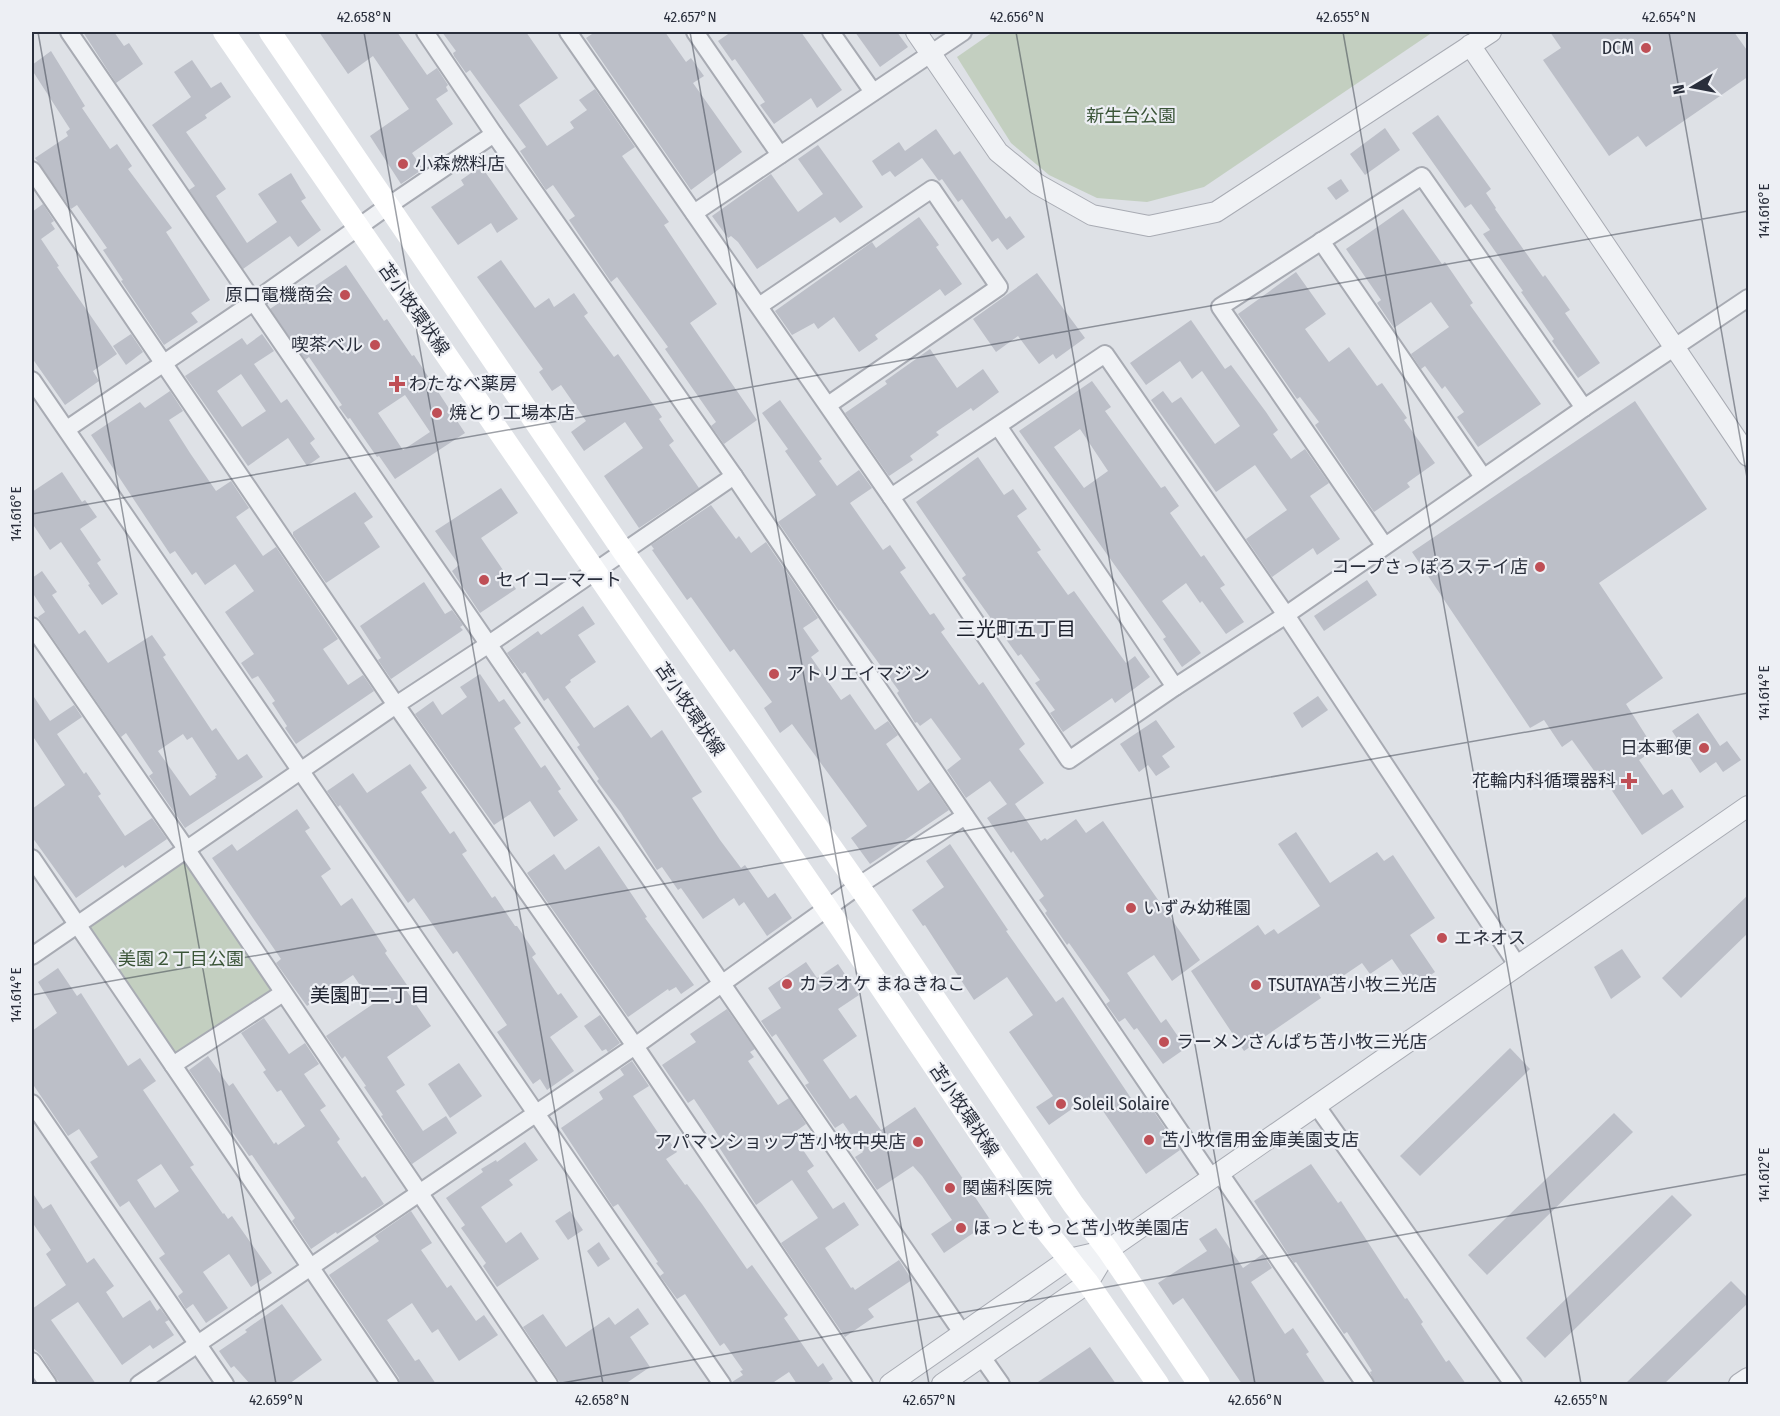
<svg xmlns="http://www.w3.org/2000/svg" width="1780" height="1416" font-family="'Fira Sans Condensed','Noto Sans JP',sans-serif">
  <style>
    .green { fill: #c3cfc0 }
    .building { fill: #bcbfc8; fill-rule: evenodd }
    .lines { fill: none; stroke-linecap: round; stroke-linejoin: round }
    .minor-casing { stroke: #a8abb3; stroke-width: 20 }
    .tertiary-casing { stroke: #a8abb3; stroke-width: 22 }
    .minor { stroke: #f0f2f5; stroke-width: 16 }
    .tertiary { stroke: #f0f2f5; stroke-width: 20 }
    .secondary { stroke: #fff; stroke-width: 22 }
    .ticks { fill: none; stroke: #292e3b; stroke-width: 1.5; stroke-opacity: 0.45 }
    .poi-dot { fill: #bf4f56; stroke: #edeff4; stroke-width: 2 }
    .labels { text-anchor: middle; stroke-width: 4.5; stroke-linejoin: round; paint-order: stroke }
    .poi-label { font-size: 18px; fill: #292e3b; stroke: #edeff4; text-anchor: start }
    .park-label { font-size: 18px; fill: #3b5538; stroke: #edeff4 }
    .street-label { font-size: 18px; fill: #292e3b; stroke: #edeff4 }
    .neighbourhood-label { font-size: 20px; fill: #1b1f2c; stroke: #edeff4 }
    .neatline { fill: none; stroke: #292e3b; stroke-width: 2 }
    .ticks-label { font-size: 15px; text-anchor: middle; fill: #292e3b }
  </style>
  <rect width="100%" height="100%" fill="#dee1e6"/>
  <g class="green">
    <path d="M993 32H1433L1204 187 1147 202 1097 198 1049 175 1011 143 957 57Z"/>
    <path d="M187 850 283 993 173 1065 78 926Z"/>
  </g>
  <g class="building">
    <path d="M83 32H114L124 46 129 43 143 64 116 83Z"/>
    <path d="M319 32H397L427 75 437 68 448 85 446 87 448 91 436 99 453 124 412 153 423 169 401 184 370 136 409 109 373 56 348 74Z"/>
    <path d="M442 32H526L558 78 519 105 547 146 574 128 570 122 587 110 579 100 595 89 635 147 622 156 669 222 664 225 717 304 690 323 757 420 724 444 711 426 716 422 665 349 668 347 617 277 611 282 569 220 575 216 553 185 546 190 520 151 526 147 470 70 466 73 454 56 453 53 456 51Z"/>
    <path d="M595 32H665L686 62 691 58 704 76 693 83 742 152 691 190 586 38Z"/>
    <path d="M731 32H801L842 90 817 108 811 98 774 124 760 105 765 102 735 59 732 61 718 41Z"/>
    <path d="M855 32H897L908 47 880 67Z"/>
    <path d="M1550 32H1734L1749 53V76L1646 147 1638 136 1609 156 1543 60 1561 48Z"/>
    <path d="M51 51 85 106 82 108 110 149 117 144 132 166 128 169 172 228 166 232 210 300 191 313 198 322 164 345 121 281 123 280 103 250 107 248 77 205 71 209 35 158 68 136 66 132 70 129 32 70V65Z"/>
    <path d="M192 60 211 88 221 82 231 97 205 115 207 118 186 132 226 189 216 196 247 243 277 222 258 194 291 173 306 198 301 201 321 230 298 247 290 236 243 269 189 190 195 186 152 125 191 97 174 72Z"/>
    <path d="M1438 115 1491 189 1486 193 1496 208 1495 209 1543 277 1545 275 1570 310 1565 313 1600 363 1578 378 1552 341 1554 339 1521 292 1523 291 1483 234 1490 230 1471 204 1465 208 1412 133Z"/>
    <path d="M1385 128 1400 150 1365 175 1350 154Z"/>
    <path d="M936 129 954 155 960 151 1006 219 1010 216 1025 237 1007 250 998 238 992 242 962 199 958 202 942 179 939 181 922 158 895 177 890 171 882 176 872 161 899 142 905 151Z"/>
    <path d="M818 145 863 207 840 223 835 217 757 269 738 242 731 236 728 238 712 216 771 174 798 212 823 194 798 159Z"/>
    <path d="M481 166 518 219 497 233 491 223 458 245 431 207 464 185 461 180Z"/>
    <path d="M1341 179 1349 191 1336 200 1327 188Z"/>
    <path d="M43 204 54 221 51 223 55 229 41 239 59 266 57 267 117 354 93 371 99 381 65 405 32 358V212Z"/>
    <path d="M1403 209 1442 264 1445 262 1473 303 1470 305 1541 404 1478 447 1457 417 1464 412 1445 386 1442 389 1425 366 1421 369 1411 354 1449 327 1431 302 1394 328 1377 303 1381 300 1346 249Z"/>
    <path d="M919 217 939 245 936 247 962 284 945 296 940 289 875 335 878 339 859 352 834 317 818 329 814 323 792 335 775 311 872 242 876 248Z"/>
    <path d="M501 260 535 308 549 298 554 307 574 293 588 313 584 316 614 357 618 354 662 417 659 419 674 441 669 445 699 488 639 528 604 476 643 448 625 422 584 451 571 432 586 421 561 385 552 391 539 372 543 369 477 277Z"/>
    <path d="M346 265 384 321 387 319 412 356 414 355 465 433 395 479 379 456 377 457 350 418 348 419 339 407 342 405 309 357 305 360 270 309 292 294 296 299ZM405 395 430 432 403 450 378 413Z"/>
    <path d="M1296 272 1326 314 1305 329 1329 362 1349 347 1377 386 1382 383 1407 418 1404 420 1435 463 1407 483 1410 487 1374 512 1315 425 1319 422 1300 397 1297 399 1238 314Z"/>
    <path d="M1037 273 1085 338 1056 359 1053 354 1039 364 1018 336 996 352 973 319Z"/>
    <path d="M1191 320 1225 369 1231 365 1266 412 1278 430 1273 434 1291 459 1305 449 1329 483 1310 496 1340 539 1317 555 1313 548 1272 577 1246 539 1287 510 1255 465 1216 492 1151 400 1163 391 1172 403 1181 397 1215 444 1240 426 1202 371 1192 379 1180 361 1146 385 1130 363Z"/>
    <path d="M131 334 143 352 126 365 113 346Z"/>
    <path d="M262 334 274 351 254 364 281 403 287 399 315 439 310 443 320 457 307 466 288 438 248 466 185 376 242 338 247 345ZM241 374 266 411 242 427 217 391Z"/>
    <path d="M930 349 957 388 983 369 999 392 973 411 971 408 936 432 939 435 910 456 913 460 889 476 845 413 887 384 885 381Z"/>
    <path d="M1092 381 1111 407 1105 411 1161 488 1165 486 1179 506 1170 513 1201 557 1204 555 1225 585 1220 588 1244 622 1226 634 1202 601 1200 603 1186 583 1162 601 1201 653 1182 667 1163 639 1166 637 1019 431ZM1080 429 1108 471 1084 488 1054 447Z"/>
    <path d="M170 391 183 411 169 420 190 453 216 491 231 481 249 508 236 517 263 556 276 547 338 639 323 649 348 685 363 675 374 691 296 744 285 728 287 726 272 703 275 701 258 676 252 679 241 663 254 654 225 612 254 591 235 564 205 585 196 572 192 575 175 551 170 554 91 435 140 402 145 408Z"/>
    <path d="M780 400 822 459 819 461 837 486 859 470 872 488 850 503 883 550 890 545 906 568 900 572 930 615 934 613 945 629 941 632 979 685 983 682 1025 744 1019 749 1044 783 1015 804 1041 841 1045 838 1047 840 1076 819 1086 833 1103 821 1200 960 1172 981 1154 955 1127 973 1161 1023 1166 1019 1186 1048 1163 1064 1137 1028 1134 1030 1125 1018 1119 1022 1106 1004 1110 1001 1069 943 1067 945 1045 913 1047 911 1039 900 1044 896 1013 851 1011 853 987 818 1007 804 990 781 966 798 947 770 961 759 931 718 920 726 917 722 915 723 897 693 899 691 840 610 839 611 778 522 816 495 785 451 788 449 762 413Z"/>
    <path d="M1635 401 1707 509 1599 583 1663 678 1626 704 1655 750 1639 760 1663 795 1672 789 1684 807 1642 835 1598 770 1595 772 1572 740 1562 747 1544 720 1530 728 1412 552Z"/>
    <path d="M978 457 1004 495 1013 489 1027 509 1017 516 1041 550 1037 552 1068 595 1074 591 1126 663 1135 656 1150 677 1115 703 1112 698 1063 732 1050 713 1055 710 1035 683 1040 680 1021 654 1018 656 962 578 966 575 916 502Z"/>
    <path d="M62 472 82 502 85 500 97 517 80 529 101 560 97 563 118 594 102 605 88 585 90 584 61 542 50 550 32 523V492Z"/>
    <path d="M501 488 518 513 481 538 516 589 480 613 452 571 459 565 435 531Z"/>
    <path d="M355 492 373 517 364 523 380 547 326 583 293 535V532Z"/>
    <path d="M711 505 736 539 739 536 751 553 766 542 818 618 803 628 819 651 811 657 841 700 850 694 875 730 888 721 898 735 886 744 918 791 930 782 949 810 870 864 851 838 867 826 792 724 780 733 764 708 772 702 734 649 730 652 691 597 687 600 652 550 654 549 651 545Z"/>
    <path d="M42 571 57 592 52 595 79 634 85 630 108 663 152 635 166 655 163 657 212 731 216 728 238 760 247 754 263 777 185 828 149 776 153 773 126 733 121 737 38 617 45 612 32 592V578ZM183 734 187 740 192 737 217 775 215 776 216 778 190 796 158 751Z"/>
    <path d="M1367 580 1377 595 1324 631 1314 616Z"/>
    <path d="M424 582 445 614 452 610 463 625 460 627 463 630 391 679 378 660 381 658 360 626Z"/>
    <path d="M583 606 595 624 578 635 596 662 570 680 571 682 565 687 594 728 628 705 651 738 662 730 702 792 692 798 720 840 741 868 745 865 768 898 775 893 792 918 767 936 744 902 739 906 734 898 703 919 681 888 678 890 662 867 657 870 621 813 597 781 599 779 577 747 580 745 548 698 544 701 525 672 522 674 507 653 538 631 541 635Z"/>
    <path d="M480 674 499 702 504 699 521 723 514 728 541 768 545 765 561 789 558 791 578 820 554 837 530 801 494 825 415 714 433 701 442 715 467 697 460 687Z"/>
    <path d="M32 694 50 721 74 705 82 717 57 734 84 774 86 772 101 794 98 796 125 836 152 818 167 839 125 868 123 865 76 898 32 837V809L65 785 32 735Z"/>
    <path d="M1318 696 1328 710 1302 728 1293 713Z"/>
    <path d="M1698 713 1720 746 1727 741 1741 760 1723 772 1716 762 1700 773 1672 731Z"/>
    <path d="M1156 720 1175 747 1162 756 1170 767 1156 776 1148 765 1139 772 1120 744Z"/>
    <path d="M410 764 427 788 421 792 450 834 454 831 467 851 462 854 492 898 495 896 515 926H517L536 954 532 957 558 995 561 993 578 1017 550 1037 574 1071 547 1090 540 1079 533 1084 497 1032 507 1025 457 951 453 954 414 898 408 903 340 805 338 807 327 791 353 773 367 793Z"/>
    <path d="M297 809 310 828 305 831 331 869 321 876 341 906 352 898 387 951 385 953 409 988 406 990 431 1026 387 1057 405 1085 396 1091 423 1131 446 1116 457 1133 412 1164 381 1116 383 1115 364 1087 366 1086 345 1056 342 1059 326 1036 373 1004 353 975 307 1006 276 963 281 959 212 858 232 844 237 851Z"/>
    <path d="M1296 832 1330 883 1377 852 1384 861 1393 855 1435 918 1410 935 1435 972 1412 988 1392 959 1370 974 1362 963 1318 993 1321 998 1244 1051 1191 971 1258 925 1265 935 1274 929 1278 934 1320 906 1278 844Z"/>
    <path d="M950 844 1008 930 1006 931 1056 1002 1063 997 1141 1113 1150 1106 1180 1150 1146 1174 1101 1108 1098 1110 1089 1097 1049 1125 1036 1107 1053 1096 1009 1032 1033 1015 1007 977 974 1000 925 925 923 926 912 910 944 887 926 861Z"/>
    <path d="M599 846 647 917 645 918 694 985 681 994 676 987 669 991 668 989 628 1017 527 873 554 854 565 870Z"/>
    <path d="M1749 894V932L1681 998 1662 978Z"/>
    <path d="M1622 949 1641 977 1611 999 1594 967Z"/>
    <path d="M806 962 817 978 838 964 859 995 838 1009 857 1036 823 1060 850 1099 856 1095 881 1130 915 1107 991 1221 944 1253 931 1234 952 1220 922 1176 913 1166 877 1190 855 1157 863 1152 843 1123 835 1128 805 1085 809 1083 776 1034 772 1037 761 1021 781 1008 768 988Z"/>
    <path d="M58 968 77 996 81 993 128 1066 140 1058 156 1081 143 1090 194 1165 190 1167 223 1214 224 1213 228 1219 232 1216 272 1273 251 1287 229 1254 203 1272 228 1308 206 1323 193 1304 186 1309 178 1296 183 1292 159 1258 165 1254 129 1201 120 1207 90 1162 98 1157 79 1129 68 1136 32 1083V1031L57 1013 38 982ZM161 1164 179 1191 155 1208 137 1180Z"/>
    <path d="M727 1009 755 1049 750 1052 754 1057 748 1061 778 1105 789 1098 806 1124 792 1134 814 1166 807 1171 833 1209 844 1202 859 1225 825 1248 851 1288 853 1287 855 1290 899 1260 912 1280 868 1309 874 1317 845 1337 781 1243 818 1218 792 1180 756 1205 719 1147 724 1144 694 1099 688 1103 662 1065 696 1042 690 1034Z"/>
    <path d="M600 1015 620 1043 608 1052 606 1049 602 1051 584 1026Z"/>
    <path d="M264 1018 289 1054 305 1043 319 1064 304 1074 326 1106 320 1110 340 1139 337 1142 362 1178 365 1176 384 1204 337 1234 336 1232 311 1249 292 1221 295 1218 276 1190 252 1155 249 1156 189 1070 208 1056 229 1086 233 1083 274 1144 276 1142 278 1145 305 1126 281 1090 277 1092 263 1072 266 1070 241 1033Z"/>
    <path d="M1510 1048 1530 1069 1420 1176 1400 1156Z"/>
    <path d="M632 1061 649 1086 633 1096 661 1137 665 1135 677 1152 666 1159 685 1185 687 1184 702 1204 747 1269 752 1265 788 1315 784 1318 818 1367 823 1363 833 1379 825 1384H797L789 1372 771 1384H732V1382L743 1375 740 1371 743 1370 724 1343 720 1346 685 1294 677 1299 660 1276 664 1273 656 1263 658 1262 618 1204 613 1207 561 1128 603 1099 599 1092 624 1075 620 1069Z"/>
    <path d="M459 1063 482 1096 450 1118 428 1084Z"/>
    <path d="M1614 1113 1633 1132 1487 1275 1468 1255Z"/>
    <path d="M525 1142 538 1160 509 1180 513 1185 481 1207 506 1243 521 1232 539 1259 497 1287 483 1266 486 1263 461 1228 465 1225 446 1198 483 1172 481 1169 496 1160 497 1162Z"/>
    <path d="M1311 1164 1338 1203 1341 1201 1405 1299 1407 1298 1423 1322 1421 1324 1446 1362 1449 1360 1466 1384H1375L1370 1372 1372 1371 1347 1332 1344 1334 1296 1262 1294 1263 1254 1201Z"/>
    <path d="M32 1192 43 1209 51 1204 87 1263 94 1258 114 1286 106 1292 123 1318 150 1300 157 1311 160 1308 169 1320 165 1322 174 1335 153 1349 150 1345 122 1365 78 1302 51 1320 96 1384H60L41 1355 32 1347V1309L66 1285 46 1254 51 1250 32 1222Z"/>
    <path d="M1672 1195 1692 1215 1545 1358 1526 1338Z"/>
    <path d="M411 1211 432 1243 421 1250 447 1288 451 1285 476 1321 484 1315 498 1335 459 1361 438 1329 432 1333 412 1303 387 1320 415 1361 419 1359 436 1384H400L399 1378 329 1275 379 1241 375 1236Z"/>
    <path d="M570 1211 583 1230 568 1240 555 1221Z"/>
    <path d="M1216 1228 1243 1268 1263 1254 1272 1268 1251 1282 1285 1334 1293 1328 1309 1352 1306 1354 1326 1384H1242L1183 1298 1173 1305 1158 1283 1207 1251 1199 1239Z"/>
    <path d="M599 1242 610 1259 598 1267 587 1251Z"/>
    <path d="M1731 1281 1749 1299V1302L1664 1384H1625Z"/>
    <path d="M282 1304 322 1360 289 1384H250L234 1366 231 1368 219 1351 247 1332 245 1330Z"/>
    <path d="M638 1308 649 1324 630 1337 650 1367 625 1384H561L523 1327 543 1314 566 1347 609 1317 615 1325Z"/>
    <path d="M1090 1347 1116 1384H1035Z"/>
  </g>
  <g class="lines">
    <g class="minor-casing">
      <g id="minor">
        <path d="M69 32C364 468 667 899 963 1334"/>
        <path d="M425 32 494 134 734 476 1211 1177"/>
        <path d="M568 32 891 497 1069 760 1175 687 1286 615 1584 408 1748 298"/>
        <path d="M695 32 780 155"/>
        <path d="M831 32 873 92"/>
        <path d="M32 170 396 705 635 1046 864 1384"/>
        <path d="M694 213 963 32"/>
        <path d="M1321 241 1483 477"/>
        <path d="M759 306 932 189 999 287 828 405"/>
        <path d="M32 380 722 1384"/>
        <path d="M998 426 1175 687"/>
        <path d="M67 429 252 303 388 206 494 134"/>
        <path d="M891 497 1105 354 1286 615 1518 966"/>
        <path d="M1384 545 1220 307 1422 176 1584 408"/>
        <path d="M32 626 187 850 549 1384"/>
        <path d="M32 858 390 1384"/>
        <path d="M32 956 396 705 489 644 734 476"/>
        <path d="M173 1065 283 993"/>
        <path d="M32 1103 225 1384"/>
        <path d="M1316 1105 1513 1384"/>
        <path d="M1219 1172 1365 1384"/>
        <path d="M982 1357 1001 1384"/>
        <path d="M32 1361 48 1384"/>
        <path d="M139 1384 635 1046 858 886 965 816"/>
      </g>
    </g>
    <g class="tertiary-casing">
      <g id="tertiary">
        <path d="M916 32 998 152 1037 184 1092 215 1149 226 1216 212 1491 32"/>
        <path d="M1470 45 1748 456"/>
        <path d="M890 1384 1069 1259 1108 1250 1748 806"/>
        <path d="M942 1384 1088 1283 1108 1250"/>
        <path d="M1739 1384 1748 1378"/>
      </g>
    </g>
    <use href="#minor" class="minor"/>
    <use href="#tertiary" class="tertiary"/>
    <g class="secondary">
      <path d="M224 32 840 927 1043 1227 1088 1283 1158 1384"/>
      <path d="M270 32 623 551 872 905 1073 1204 1108 1250 1199 1384"/>
    </g>
  </g>
  <path class="ticks" d="M32 32H36M38 32 276 1384M364 32 603 1384M690 32 929 1384M1016 32 1255 1384M1343 32 1581 1384M1669 32 1748 483M32 514 1748 211M32 995 1748 693M556 1384 1748 1174"/>
  <g class="poi-dot">
    <circle cx="1646" cy="48" r="6"/>
    <circle cx="403" cy="164" r="6"/>
    <circle cx="345" cy="295" r="6"/>
    <circle cx="375" cy="345" r="6"/>
    <path d="M394 375h6v6h6v6h-6v6h-6v-6h-6v-6h6z"/>
    <circle cx="437" cy="413" r="6"/>
    <circle cx="1540" cy="567" r="6"/>
    <circle cx="484" cy="580" r="6"/>
    <circle cx="774" cy="674" r="6"/>
    <circle cx="1704" cy="748" r="6"/>
    <path d="M1626 772h6v6h6v6h-6v6h-6v-6h-6v-6h6z"/>
    <circle cx="1131" cy="908" r="6"/>
    <circle cx="1442" cy="938" r="6"/>
    <circle cx="787" cy="984" r="6"/>
    <circle cx="1256" cy="985" r="6"/>
    <circle cx="1164" cy="1042" r="6"/>
    <circle cx="1061" cy="1104" r="6"/>
    <circle cx="1149" cy="1140" r="6"/>
    <circle cx="918" cy="1142" r="6"/>
    <circle cx="950" cy="1188" r="6"/>
    <circle cx="961" cy="1228" r="6"/>
  </g>
  <g class="labels">
    <g class="poi-label">
      <text x="1634" y="54" text-anchor="end">DCM</text>
      <text x="415" y="170">小森燃料店</text>
      <text x="333" y="301" text-anchor="end">原口電機商会</text>
      <text x="363" y="351" text-anchor="end">喫茶ベル</text>
      <text x="409" y="390">わたなべ薬房</text>
      <text x="449" y="419">焼とり工場本店</text>
      <text x="1528" y="573" text-anchor="end">コープさっぽろステイ店</text>
      <text x="496" y="586">セイコーマート</text>
      <text x="786" y="680">アトリエイマジン</text>
      <text x="1692" y="754" text-anchor="end">日本郵便</text>
      <text x="1616" y="787" text-anchor="end">花輪内科循環器科</text>
      <text x="1143" y="914">いずみ幼稚園</text>
      <text x="1454" y="944">エネオス</text>
      <text x="799" y="990">カラオケ まねきねこ</text>
      <text x="1268" y="991">TSUTAYA苫小牧三光店</text>
      <text x="1176" y="1048">ラーメンさんぱち苫小牧三光店</text>
      <text x="1073" y="1110">Soleil Solaire</text>
      <text x="1161" y="1146">苫小牧信用金庫美園支店</text>
      <text x="906" y="1148" text-anchor="end">アパマンショップ苫小牧中央店</text>
      <text x="962" y="1194">関歯科医院</text>
      <text x="973" y="1234">ほっともっと苫小牧美園店</text>
    </g>
    <g class="park-label">
      <text x="1131" y="122">新生台公園</text>
      <text x="181" y="965">美園２丁目公園</text>
    </g>
    <g class="street-label">
      <text transform="translate(414 309) rotate(55)" y="6">苫小牧環状線</text>
      <text transform="translate(690 709) rotate(56)" y="6">苫小牧環状線</text>
      <text transform="translate(964 1110) rotate(56)" y="6">苫小牧環状線</text>
    </g>
    <g class="neighbourhood-label">
      <text x="1016" y="636">三光町五丁目</text>
      <text x="370" y="1002">美園町二丁目</text>
    </g>
  </g>
  <rect width="1780" height="1416" fill="none" stroke="#edeff4" stroke-width="66"/>
  <g transform="translate(1693 87) rotate(260)" stroke="#edeff4" stroke-width="4.5" paint-order="stroke">
  <path d="M0-4.5L10 22L0 15L-10 22Z" fill="#292e3b"/>
  <text y="-9" font-size="16" font-weight="bold" text-anchor="middle" fill="#292e3b">N</text>
  </g>
  <rect x="33" y="33" width="1714" height="1350" class="neatline"/>
  <g class="ticks-label">
    <text x="364" y="22">42.658°N</text>
    <text x="690" y="22">42.657°N</text>
    <text x="1017" y="22">42.656°N</text>
    <text x="1343" y="22">42.655°N</text>
    <text x="1669" y="22">42.654°N</text>
    <text transform="translate(1764 211) rotate(-90)" y="5">141.616°E</text>
    <text transform="translate(16 514) rotate(-90)" y="5">141.616°E</text>
    <text transform="translate(1764 693) rotate(-90)" y="5">141.614°E</text>
    <text transform="translate(16 995) rotate(-90)" y="5">141.614°E</text>
    <text transform="translate(1764 1175) rotate(-90)" y="5">141.612°E</text>
    <text x="276" y="1405">42.659°N</text>
    <text x="602" y="1405">42.658°N</text>
    <text x="929" y="1405">42.657°N</text>
    <text x="1255" y="1405">42.656°N</text>
    <text x="1581" y="1405">42.655°N</text>
  </g>
</svg>
